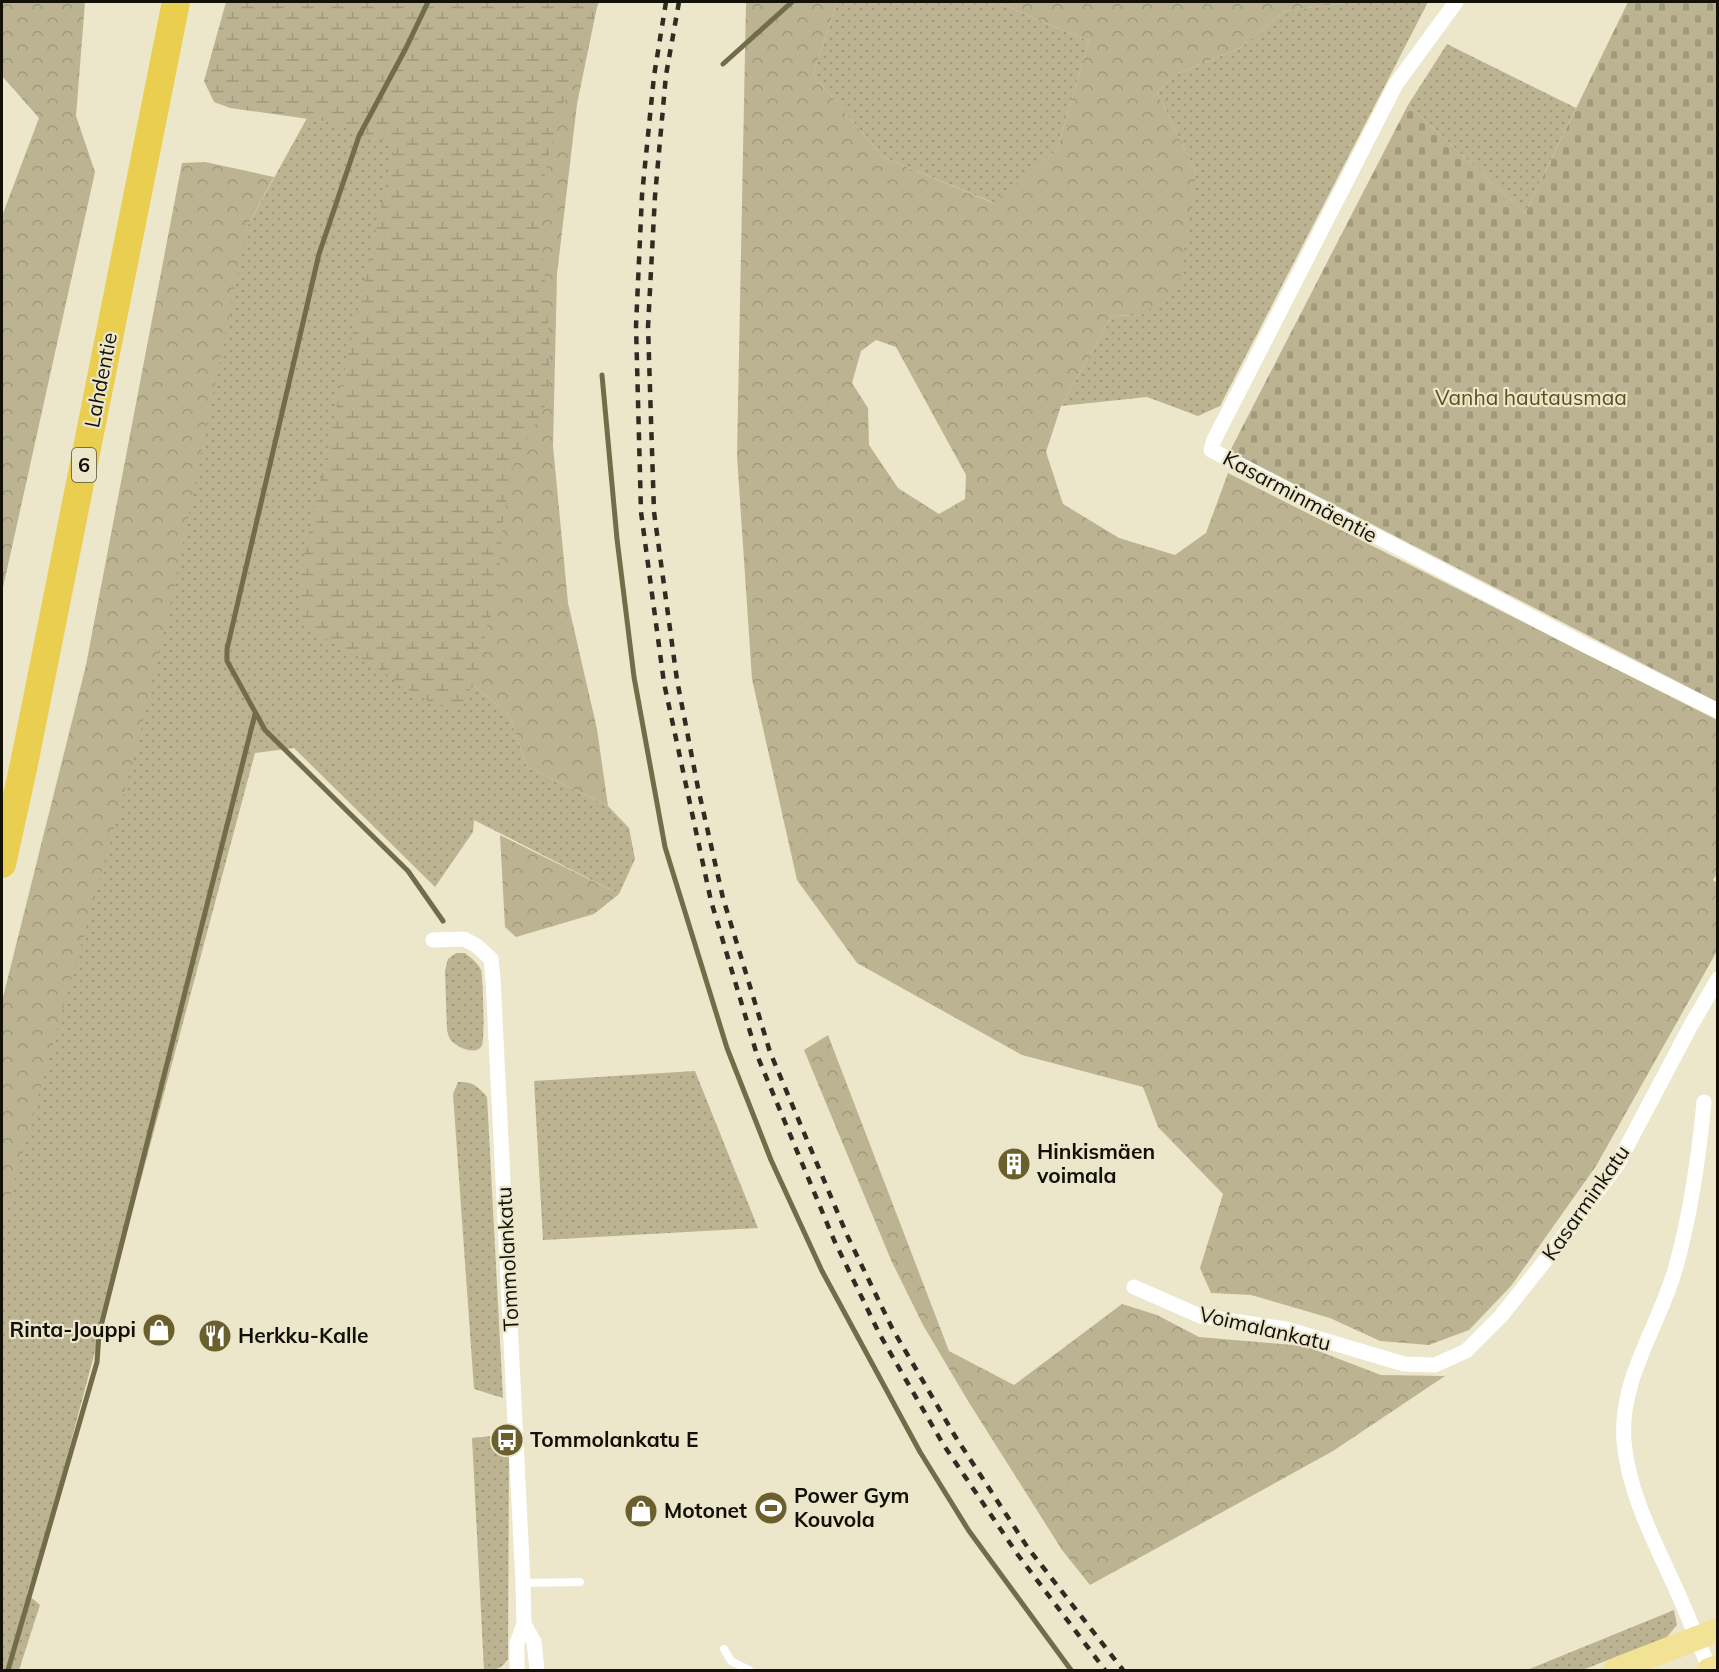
<svg xmlns="http://www.w3.org/2000/svg" width="1719" height="1672" font-family="Mulish,sans-serif">
  <style>
    .grass { fill: url(#grass-dots) }
    .forest { fill: url(#forest-crowns); fill-rule: evenodd }
    .wetland { fill: url(#wetland-marsh) }
    .cemetery { fill: url(#cemetery-stones) }
    .lines { fill: none; stroke-linecap: round; stroke-linejoin: round }
    .stream { stroke: #736c4a; stroke-width: 5 }
    .lane { stroke: #fff; stroke-width: 8 }
    .street { stroke: #fff; stroke-width: 15 }
    .primary { stroke: #f2e295; stroke-width: 24 }
    .highway { stroke: #e9ce4f; stroke-width: 28 }
    .rail { stroke: #2f2d21; stroke-width: 4.5; stroke-dasharray: 8 8; stroke-linecap: butt }
    .labels { text-anchor: middle; stroke-width: 4.5; stroke-linejoin: round; paint-order: stroke }
    .shield { fill: #ece6cb; stroke: #535042; stroke-width: 1.5 }
    .shield-label { font-size: 20px; font-weight: bold; fill: #121007 }
    .street-label { font-size: 21px; fill: #121007; stroke: #ece6cb }
    .park-label { font-size: 21px; fill: #5c501a; stroke: #ece6cb }
    .poi-label { font-size: 21px; font-weight: bold; fill: #121007; stroke: #ece6cb; text-anchor: start }
  </style>
  <defs>
    <pattern id="grass-dots" width="8" height="8" patternUnits="userSpaceOnUse" patternTransform="scale(1.5)"><rect width="8" height="8" fill="#bbb391"/><path d="M2 2h.1M6 6h.1" fill="none" stroke="#a0997c" stroke-width="1.8" stroke-linecap="round"/></pattern>
    <pattern id="forest-crowns" width="20" height="18" patternUnits="userSpaceOnUse" patternTransform="scale(1.5)"><rect width="20" height="18" fill="#bbb391"/><path d="M2 6a3 3 0 1 1 6 0M12 15a3 3 0 1 1 6 0" fill="none" stroke="#a0997c"/></pattern>
    <pattern id="wetland-marsh" width="20" height="14" patternUnits="userSpaceOnUse" patternTransform="scale(1.5)"><rect width="20" height="14" fill="#bbb391"/><path d="M1 5h8M5 5V1M11 12h8M15 12V8" fill="none" stroke="#a0997c"/></pattern>
    <pattern id="cemetery-stones" width="16" height="16" patternUnits="userSpaceOnUse" patternTransform="scale(1.5)"><rect width="16" height="16" fill="#bbb391"/><path d="M2 7V4a2 2 0 0 1 4 0v3zM10 15v-3a2 2 0 0 1 4 0v3z" fill="#a0997c"/></pattern>
  </defs>
  <rect width="100%" height="100%" fill="#ece6cb"/>
  <g class="grass">
    <path d="M371 2H483L465 678 509 715 527 767 608 806 629 828 635 859 619 894 474 820 473 832 435 887 294 748 255 753 46 1535 27 1594 40 1605 19 1670H2V1219L247 227Z"/>
    <path d="M837 2H996L1089 41 1057 150 994 203 883 157 813 75Z"/>
    <path d="M1352 2H1428L1220 406 1198 416 1147 397 1061 406 1112 316 1142 315 1196 172 1157 92 1179 73 1240 48 1285 11Z"/>
    <path d="M1447 44 1576 108 1525 213 1408 105Z"/>
    <path d="M456 953H465C471 958 478 963 481 970 483 977 485 1039 482 1045 477 1057 455 1047 450 1039 448 1036 448 1033 447 1030L445 971 448 959Z"/>
    <path d="M695 1071 758 1228 543 1240 534 1081Z"/>
    <path d="M458 1082C472 1081 478 1086 487 1097L503 1398 474 1389 453 1094Z"/>
    <path d="M492 1436 501 1438 509 1448 508 1659C501 1669 497 1670 484 1670L472 1438Z"/>
    <path d="M1674 1610 1677 1625 1666 1638 1582 1670H1527Z"/>
  </g>
  <g class="forest">
    <path d="M2 2H85L76 116 95 172 2 592V216L39 118 2 76Z"/>
    <path d="M483 2H598L577 104 557 274 553 446 568 603 597 729 608 806 527 767 509 715 465 678Z"/>
    <path d="M746 2H837L813 75 883 157 993 203 1057 150 1089 41 996 2H1352L1285 11 1240 48 1179 73 1157 92 1196 172 1179 286 1142 315 1112 316 1061 406 1046 452 1063 504 1119 538 1175 555 1206 533 1228 473 1717 720 1718 872 1713 880 1717 883V951L1596 1166 1511 1286 1469 1330 1429 1345 1380 1341 1330 1318 1251 1295 1211 1293 1200 1268 1223 1194 1158 1127 1143 1087 1022 1055 857 963 797 880 752 679 737 456ZM876 340 896 347 966 475 965 499 939 514 898 488 869 445 868 408 852 383 861 351Z"/>
    <path d="M205 162 274 177 247 227 173 592 138 743 2 1225V1001L86 665 182 163Z"/>
    <path d="M500 835 619 894 594 914 516 937 505 927Z"/>
    <path d="M828 1035 949 1351 1014 1385 1122 1304 1157 1315 1199 1337 1305 1346 1381 1375 1445 1376 1333 1451 1090 1585 1062 1550 968 1401 923 1325 891 1260 804 1050Z"/>
  </g>
  <path class="wetland" d="M226 2H599L555 128 539 202 550 349 549 398 514 463 503 519 498 599 487 626 477 678 464 700 453 708C422 704 401 683 376 667 353 652 324 643 306 621 297 611 298 594 298 581L395 143 323 121 230 108 214 102 204 81Z"/>
  <path class="cemetery" d="M1628 2H1717V702L1230 451 1408 105 1525 213Z"/>
  <g class="lines">
    <g class="stream">
      <path d="M428 2 406 48 359 136 319 254 227 649V661L265 730 408 871 443 921"/>
      <path d="M723 64 792 2"/>
      <path d="M602 375 617 539 634 677 665 847 727 1048 771 1160 822 1271 920 1452 969 1531 1071 1670"/>
      <path d="M8 1670 97 1362 99 1334 255 714"/>
    </g>
    <g class="lane">
      <path d="M523 1583 580 1582"/>
      <path d="M724 1649 731 1661 749 1670"/>
    </g>
    <g class="street">
      <path d="M1456 2 1396 84 1214 440 1211 450 1585 645 1718 711"/>
      <path d="M433 940 464 939 477 946 491 959 493 979 523 1583 524 1624 517 1643V1670"/>
      <path d="M1704 1102C1699 1155 1691 1211 1677 1263 1662 1322 1619 1377 1624 1441 1628 1489 1651 1535 1671 1578 1685 1608 1697 1639 1710 1670"/>
      <path d="M1134 1287 1200 1316 1286 1329 1404 1364 1435 1365 1466 1351 1501 1316 1548 1257 1617 1165 1690 1027 1718 979"/>
      <path d="M524 1624 534 1642 537 1670"/>
    </g>
    <g class="primary">
      <path d="M1615 1670 1718 1630"/>
      <path d="M1709 1670 1718 1667"/>
    </g>
    <path class="highway" d="M2 864 24 764 176 2"/>
    <g class="rail">
      <path d="M666 2 654 76 642 195 636 326 641 512 664 683 711 901 757 1055 834 1240 880 1335 943 1444 1018 1555 1105 1670"/>
      <path d="M679 2 666 75 655 196 648 327 654 512 677 680 698 788 723 898 770 1052 847 1235 892 1328 955 1436 1028 1548 1123 1670"/>
    </g>
  </g>
  <defs>
    <g id="building-disc" transform="scale(1.725)"><circle r="9.5" fill="#6b602d" stroke="#ece6cb"/><path d="M-4-6H4V6H1V3H-1V6H-4ZM-2.5-4.3h1.7v1.8h-1.7ZM.8-4.3h1.7v1.8H.8ZM-2.5-1h1.7V.8h-1.7ZM.8-1h1.7V.8H.8Z" fill="#fff"/></g>
    <g id="shop-disc" transform="scale(1.725)"><circle r="9.5" fill="#6b602d" stroke="#ece6cb"/><path d="M-5-2.5h2.3a2.7 3.5 0 0 1 5.4 0H5L5.5 6h-11ZM-1.5-2.5h3a1.5 2.3 0 0 0-3 0Z" fill="#fff"/></g>
    <g id="restaurant-disc" transform="scale(1.725)"><circle r="9.5" fill="#6b602d" stroke="#ece6cb"/><path d="M-5-6h1v4h1v-4h1v4h1v-4h1v5L-1.5 .5V6h-2V.5L-5-1ZM5-6V6H3V1.5H1.5Q1.5-4 5-6Z" fill="#fff"/></g>
    <g id="bus-disc" transform="scale(1.725)"><circle r="9.5" fill="#6b602d" stroke="#ece6cb"/><path d="M-5-6H5V4H4V6H2V4H-2V6H-4V4H-5ZM-3.5-4V0h7V-4ZM-3.5 1.2v1.5H-2V1.2ZM2 1.2v1.5H3.5V1.2Z" fill="#fff"/></g>
    <g id="stadium-disc" transform="scale(1.725)"><circle r="9.5" fill="#6b602d" stroke="#ece6cb"/><path d="M0-5a6.5 5 0 1 0 0 10a6.5 5 0 1 0 0-10ZM-3.5-1.8h7v3.6h-7Z" fill="#fff"/></g>
  </defs>
  <g fill-rule="evenodd">
    <use href="#building-disc" x="1014" y="1164"/>
    <use href="#shop-disc" x="159" y="1330"/>
    <use href="#restaurant-disc" x="215" y="1336"/>
    <use href="#bus-disc" x="507" y="1440"/>
    <use href="#stadium-disc" x="771" y="1508"/>
    <use href="#shop-disc" x="641" y="1511"/>
  </g>
  <g class="labels">
    <rect class="shield" x="72" y="448" width="24" height="34" rx="4.5"/>
    <g class="shield-label">
      <text x="84" y="472">6</text>
    </g>
    <g class="street-label">
      <text transform="translate(101 380) rotate(-79)" y="7">Lahdentie</text>
      <text transform="translate(1300 497) rotate(28)" y="7">Kasarminmäentie</text>
      <text transform="translate(1586 1203) rotate(-55)" y="7">Kasarminkatu</text>
      <text transform="translate(508 1259) rotate(-93)" y="7">Tommolankatu</text>
      <text transform="translate(1265 1329) rotate(13)" y="7">Voimalankatu</text>
    </g>
    <g class="park-label">
      <text x="1531" y="405">Vanha hautausmaa</text>
    </g>
    <g class="poi-label">
      <text x="1037" y="1159">Hinkismäen<tspan x="1037" dy="24">voimala</tspan></text>
      <text x="136" y="1337" text-anchor="end">Rinta-Jouppi</text>
      <text x="238" y="1343">Herkku-Kalle</text>
      <text x="530" y="1447">Tommolankatu E</text>
      <text x="794" y="1503">Power Gym<tspan x="794" dy="24">Kouvola</tspan></text>
      <text x="664" y="1518">Motonet</text>
    </g>
  </g>
  <rect width="1719" height="1672" fill="none" stroke="#121007" stroke-width="6"/>
</svg>
